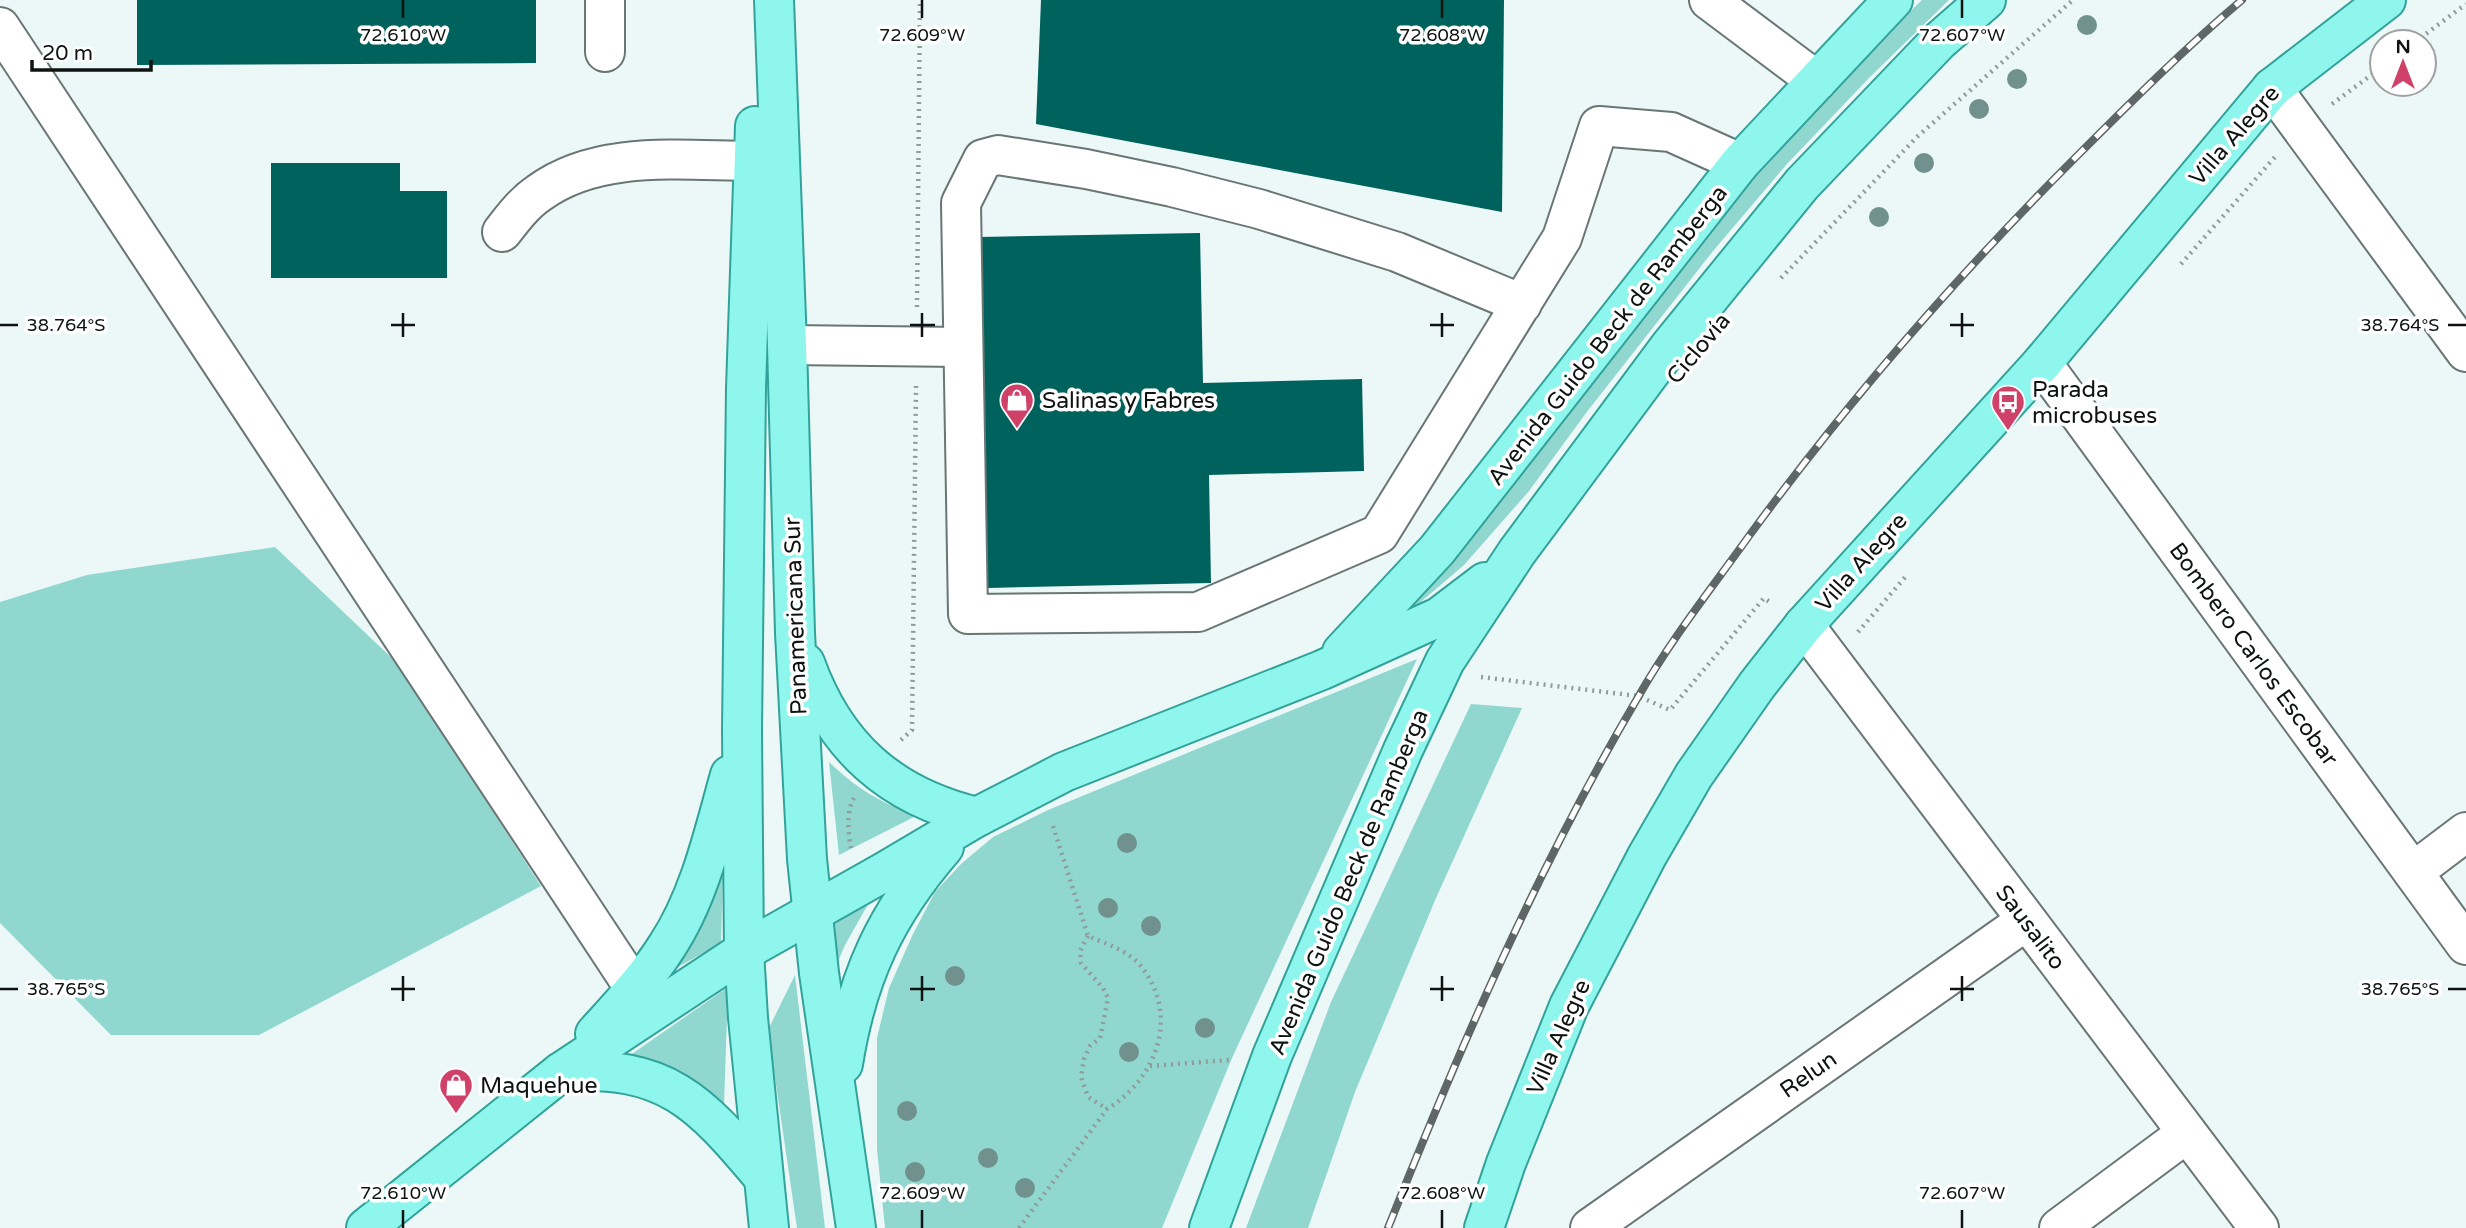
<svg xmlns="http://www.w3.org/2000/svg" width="2466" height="1228" font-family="'Varela Round',sans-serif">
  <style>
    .green { fill: #8fd7cf }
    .building { fill: #00625c }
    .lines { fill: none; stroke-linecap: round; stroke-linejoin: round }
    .minor-casing { stroke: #697674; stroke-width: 42 }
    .major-casing { stroke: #31a39a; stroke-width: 42 }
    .path { stroke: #919b9a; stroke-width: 4.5; stroke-dasharray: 2 5; stroke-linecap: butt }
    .minor { stroke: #fff; stroke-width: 38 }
    .major { stroke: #8ff6ee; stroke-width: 38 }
    .rail-casing { stroke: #5f6766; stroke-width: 8 }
    .rail { stroke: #fff; stroke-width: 5; stroke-dasharray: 16; stroke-linecap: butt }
    .tree { fill: #70918e }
    .ticks { fill: none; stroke: #0e1312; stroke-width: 2.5 }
    .labels { text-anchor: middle; stroke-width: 7; stroke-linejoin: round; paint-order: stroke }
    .street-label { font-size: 23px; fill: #0e1312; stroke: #fff }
    .poi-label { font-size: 23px; fill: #0e1312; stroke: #fff; text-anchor: start }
    .ticks-label { font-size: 18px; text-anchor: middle; fill: #0e1312; stroke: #fff; stroke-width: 7; stroke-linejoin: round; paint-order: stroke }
  </style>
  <rect width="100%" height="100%" fill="#ebf8f7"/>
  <g class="green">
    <path d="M1922 0H1949L1869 78 1787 164 1713 251 1586 413 1529 491 1464 565 1402 618 1391 606 1786 138 1862 58Z"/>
    <path d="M275 547 396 662 541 886 259 1035H111L0 923V602L87 575Z"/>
    <path d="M1417 659 1232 1058 1162 1228H885L877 1149V1038L889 988 913 934 935 892 961 864 993 837 1048 810Z"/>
    <path d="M1471 704 1522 708 1436 898 1355 1092 1308 1228H1246L1331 1002Z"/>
    <path d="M829 762C860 791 877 800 916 816L839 855Z"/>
    <path d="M723 862 721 943 671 971Z"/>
    <path d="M871 899 845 945 836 966 828 928Z"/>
    <path d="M795 975 825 1228H797L768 1030Z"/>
    <path d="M728 987 724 1105C691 1078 670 1067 629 1056Z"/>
  </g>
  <g class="building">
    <path d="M137 0H536V63L137 65Z"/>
    <path d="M1041 0H1504L1502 212 1036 124Z"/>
    <path d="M271 163H400V191H447V278H271Z"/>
    <path d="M1200 233 1203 383 1362 379 1364 471 1209 475 1211 583 988 588 981 237Z"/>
  </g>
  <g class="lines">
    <g class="minor-casing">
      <g id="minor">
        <path d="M605 0V52"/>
        <path d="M1709 0 1817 81"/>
        <path d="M0 27 635 989"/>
        <path d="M2272 88 2466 352"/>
        <path d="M502 232C513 218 524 203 539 193 599 149 684 161 754 161"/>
        <path d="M1522 304 1397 252 1259 209 1172 187 1086 169 998 155 983 159 961 203 968 614 1198 612 1379 534 1562 238 1599 126 1671 132 1740 163"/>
        <path d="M787 345 962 347"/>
        <path d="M2042 363 2466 945"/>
        <path d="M1804 625 2259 1228"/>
        <path d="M2413 872 2466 832"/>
        <path d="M1590 1228 2026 921"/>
        <path d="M2059 1228 2187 1133"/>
      </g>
    </g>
    <g class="major-casing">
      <g id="major">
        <path d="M774 0 787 345 795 633 807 859 819 973 856 1228"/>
        <path d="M755 126 746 388 742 730 744 951 748 1018 769 1228"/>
        <path d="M1342 652 1437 550 1740 163 1893 0"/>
        <path d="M805 663C835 747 890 796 977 817"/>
        <path d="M595 1034C620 1006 647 978 667 946 700 896 714 832 730 775"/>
        <path d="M843 1064C857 976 886 914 944 847"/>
        <path d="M561 1072C666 1064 700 1102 763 1177"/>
        <path d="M366 1228 561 1072 744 951 884 872 977 817 1064 772 1322 670 1439 617 1485 582"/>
        <path d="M1209 1228 1272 1056 1403 750 1445 661 1517 552 1670 346 1802 184 1938 42 1986 0"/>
        <path d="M1484 1228 1506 1163 1569 1006 1647 856 1694 775 1757 685 1804 625 2042 363 2272 88 2386 0"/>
      </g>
    </g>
    <g class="path">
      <path d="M2415 42 2466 4"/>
      <path d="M2332 104 2382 67"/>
      <path d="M2181 264 2275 157"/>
      <path d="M1781 278 1918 136 2073 0"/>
      <path d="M917 307 920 0"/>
      <path d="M1858 632 1907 575"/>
      <path d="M1481 677 1638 696 1670 710 1764 598 1771 603"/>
      <path d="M901 740 912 730 916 386"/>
      <path d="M851 848C848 833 846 811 854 798"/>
      <path d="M1088 936 1080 951 1081 963 1103 988 1108 998 1100 1038 1090 1046 1084 1059 1081 1077 1088 1097 1107 1109"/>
      <path d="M1150 1066 1229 1060"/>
      <path d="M1019 1228 1107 1109C1157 1079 1181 1014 1140 965 1127 950 1106 944 1088 936L1052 823"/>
    </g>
    <use href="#minor" class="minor"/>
    <use href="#major" class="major"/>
    <g class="rail-casing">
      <path id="rail" d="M1388 1228C1460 1047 1538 867 1637 699 1669 642 1711 589 1749 536 1848 401 1958 275 2076 157 2130 103 2184 49 2242 0"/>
    </g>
    <use href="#rail" class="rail"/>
  </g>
  <g class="tree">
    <circle cx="2087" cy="25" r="10"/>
    <circle cx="2017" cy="79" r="10"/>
    <circle cx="1979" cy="109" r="10"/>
    <circle cx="1924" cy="163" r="10"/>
    <circle cx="1879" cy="217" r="10"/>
    <circle cx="1127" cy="843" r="10"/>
    <circle cx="1108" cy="908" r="10"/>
    <circle cx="1151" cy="926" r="10"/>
    <circle cx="955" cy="976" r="10"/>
    <circle cx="1205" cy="1028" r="10"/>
    <circle cx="1129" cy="1052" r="10"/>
    <circle cx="907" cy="1111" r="10"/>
    <circle cx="988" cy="1158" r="10"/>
    <circle cx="915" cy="1172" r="10"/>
    <circle cx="1025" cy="1188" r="10"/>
  </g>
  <path class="ticks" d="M403 0V18M922 0V18M1442 0V18M1962 0V18M403 313V337M922 313V337M1442 313V337M1962 313V337M0 325H18M391 325H415M910 325H935M1430 325H1454M1950 325H1974M2448 325H2466M403 976V1001M922 976V1001M1442 976V1001M1962 976V1001M0 989H18M391 989H415M910 989H935M1430 989H1454M1950 989H1974M2448 989H2466M403 1210V1228M922 1210V1228M1442 1210V1228M1962 1210V1228"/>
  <defs>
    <g id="shop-pin" transform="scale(1.75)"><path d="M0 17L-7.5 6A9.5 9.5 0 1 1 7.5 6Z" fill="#d0416a" stroke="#fff"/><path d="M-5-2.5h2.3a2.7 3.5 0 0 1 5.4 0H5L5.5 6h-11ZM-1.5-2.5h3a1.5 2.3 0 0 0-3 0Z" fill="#fff"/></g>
    <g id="bus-pin" transform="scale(1.75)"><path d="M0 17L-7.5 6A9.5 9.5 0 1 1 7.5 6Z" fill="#d0416a" stroke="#fff"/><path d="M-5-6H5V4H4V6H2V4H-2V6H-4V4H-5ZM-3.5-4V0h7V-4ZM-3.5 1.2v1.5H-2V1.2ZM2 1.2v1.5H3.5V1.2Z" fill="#fff"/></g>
  </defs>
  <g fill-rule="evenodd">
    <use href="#shop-pin" x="1017" y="400"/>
    <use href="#bus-pin" x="2008" y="402"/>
    <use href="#shop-pin" x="456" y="1085"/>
  </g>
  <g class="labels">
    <g class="street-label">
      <text transform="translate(2234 135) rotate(-49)" y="8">Villa Alegre</text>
      <text transform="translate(1607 335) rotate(-52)" y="8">Avenida Guido Beck de Ramberga</text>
      <text transform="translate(1698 348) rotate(-50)" y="8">Ciclovía</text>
      <text transform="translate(1861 562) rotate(-48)" y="8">Villa Alegre</text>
      <text transform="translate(795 616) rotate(-92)" y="8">Panamericana Sur</text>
      <text transform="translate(2254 654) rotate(54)" y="8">Bombero Carlos Escobar</text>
      <text transform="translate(1348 882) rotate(-67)" y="8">Avenida Guido Beck de Ramberga</text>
      <text transform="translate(2031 927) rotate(53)" y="8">Sausalito</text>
      <text transform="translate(1558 1037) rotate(-66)" y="8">Villa Alegre</text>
      <text transform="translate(1808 1074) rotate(-35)" y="8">Relun</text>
    </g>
    <g class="poi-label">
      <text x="2032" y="397">Parada<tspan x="2032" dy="26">microbuses</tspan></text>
      <text x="1042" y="408">Salinas y Fabres</text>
      <text x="480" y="1093">Maquehue</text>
    </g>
  </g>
  <g class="ticks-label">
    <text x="403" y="41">72.610°W</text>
    <text x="922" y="41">72.609°W</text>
    <text x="1442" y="41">72.608°W</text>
    <text x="1962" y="41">72.607°W</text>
    <text x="66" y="331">38.764°S</text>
    <text x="2400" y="331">38.764°S</text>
    <text x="66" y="995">38.765°S</text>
    <text x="2400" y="995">38.765°S</text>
    <text x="403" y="1199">72.610°W</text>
    <text x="922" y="1199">72.609°W</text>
    <text x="1442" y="1199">72.608°W</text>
    <text x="1962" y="1199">72.607°W</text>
  </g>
  <g transform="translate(2403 63)"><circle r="33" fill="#ffffff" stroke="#9fa1a0" stroke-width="2"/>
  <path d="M0-5L12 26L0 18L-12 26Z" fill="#d0416a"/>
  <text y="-10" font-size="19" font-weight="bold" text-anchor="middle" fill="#0e1312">N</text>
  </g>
  <path d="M32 60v10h119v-10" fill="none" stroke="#0e1312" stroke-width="3.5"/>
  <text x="42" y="60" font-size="21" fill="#0e1312" stroke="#ffffff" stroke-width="5" paint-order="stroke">20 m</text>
</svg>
